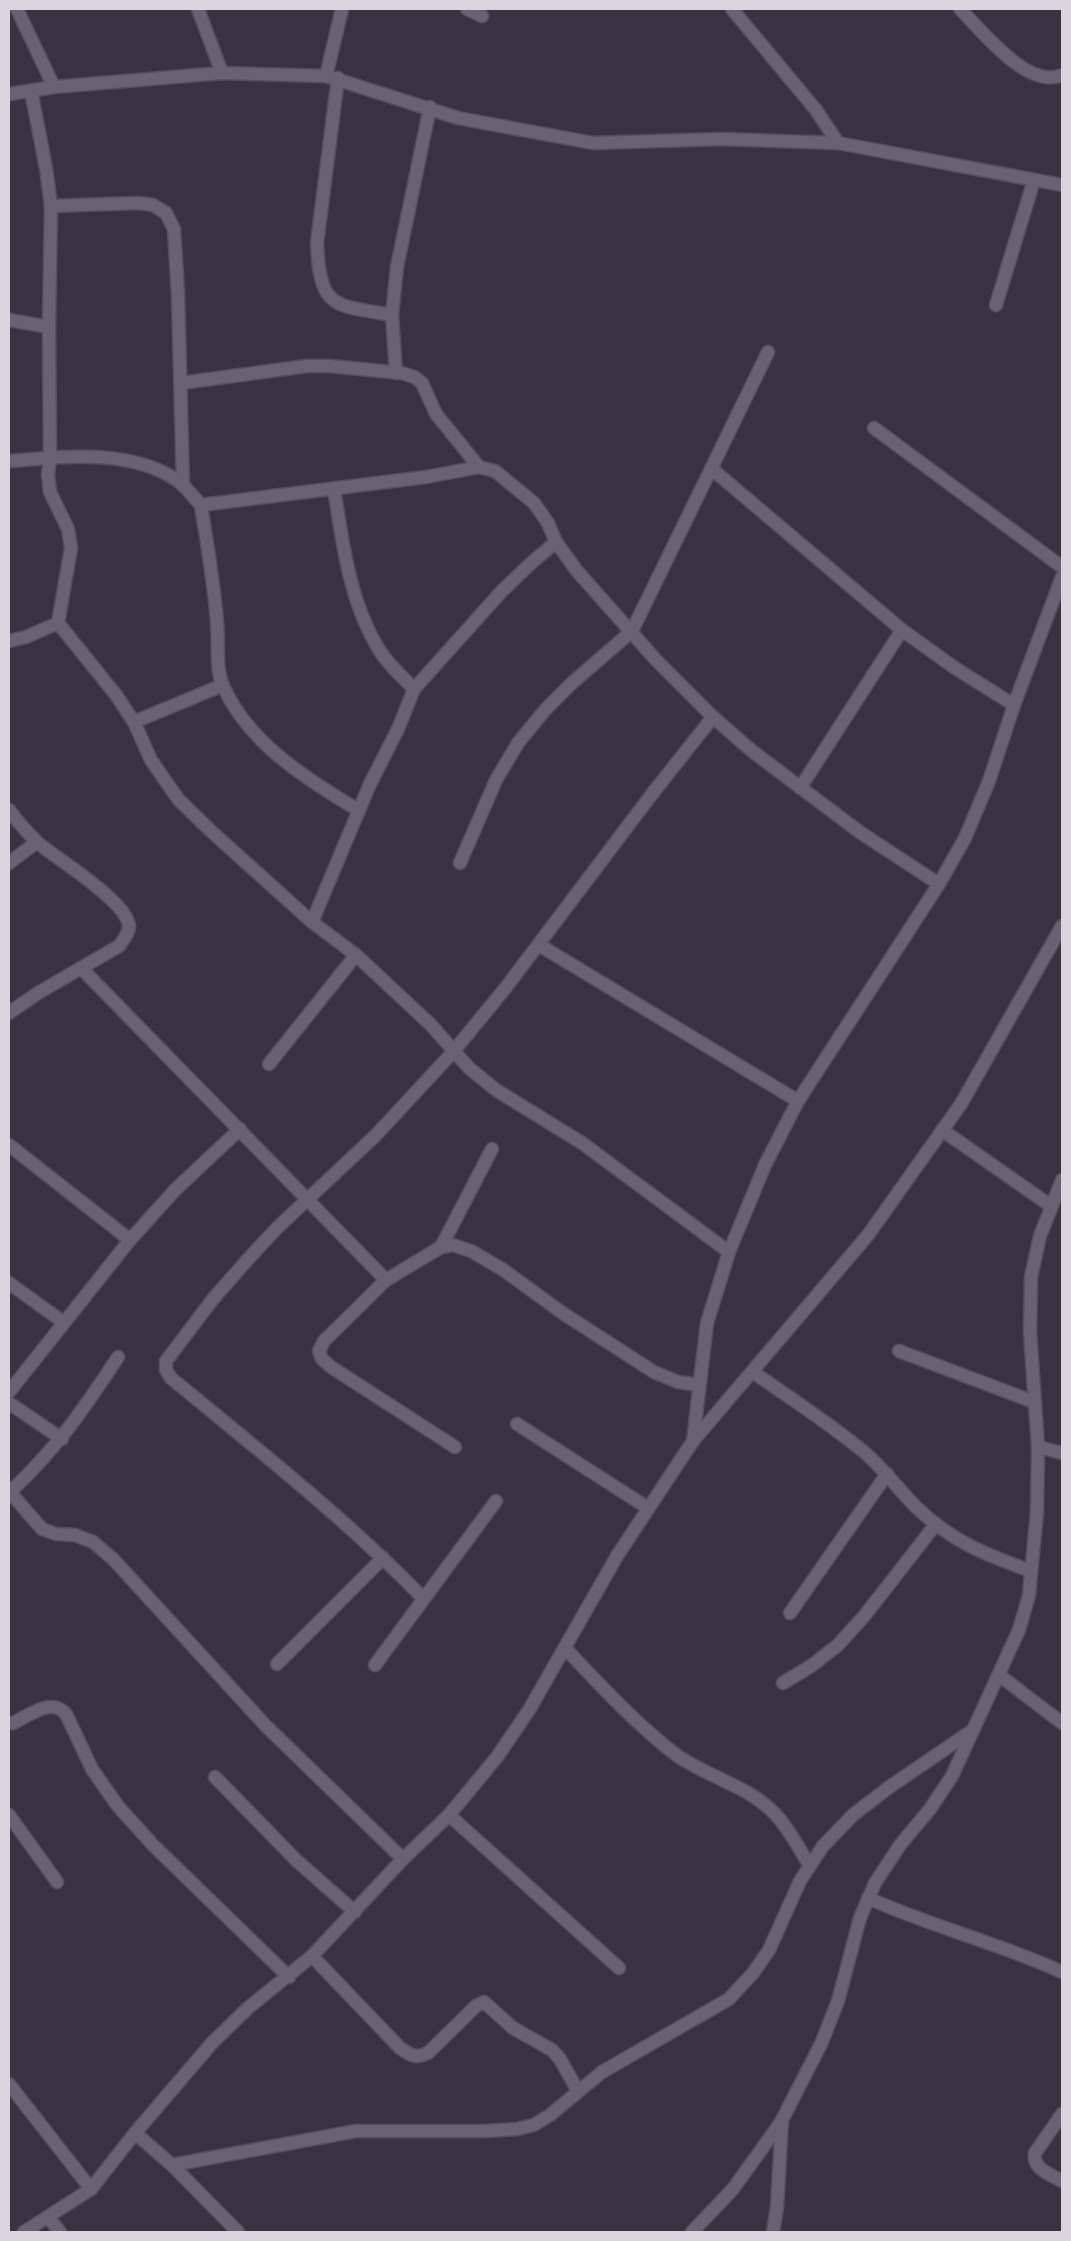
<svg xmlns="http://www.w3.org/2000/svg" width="1071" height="2241" font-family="'Open Sans',sans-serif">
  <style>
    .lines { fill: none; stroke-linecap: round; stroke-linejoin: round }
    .street-casing { stroke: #544f5a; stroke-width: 15 }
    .secondary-casing { stroke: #544f5a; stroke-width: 15 }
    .street { stroke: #686272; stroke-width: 12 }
    .secondary { stroke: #686272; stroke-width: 12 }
  </style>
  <rect width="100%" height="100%" fill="#383341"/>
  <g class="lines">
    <g class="street-casing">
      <g id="street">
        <path d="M17 9 54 87"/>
        <path d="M198 9 222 73"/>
        <path d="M467 9 482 16"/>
        <path d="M732 9 816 110 838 143"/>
        <path d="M960 9C982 31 1028 90 1062 75"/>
        <path d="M326 76 342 9"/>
        <path d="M338 78 317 243C320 309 333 305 392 315"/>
        <path d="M51 206 138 203 153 205 166 213 174 229 178 294 183 486"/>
        <path d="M996 305 1034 180"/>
        <path d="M9 320 49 327"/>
        <path d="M396 373 392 315 397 267 430 107"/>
        <path d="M181 383 307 366H330L402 373 414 377 422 383 436 414 479 467"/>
        <path d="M874 428 1062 567"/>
        <path d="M9 461C65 457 136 447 183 485 189 491 195 499 201 505L426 477 479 467 495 471 534 503 548 523 556 542 577 571 656 660 713 717 752 751 861 833 939 884"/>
        <path d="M712 469 902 630 955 668 1014 705"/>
        <path d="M334 489C343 544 349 600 378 648 387 664 402 676 414 689"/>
        <path d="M201 505C207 544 214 583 217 622 219 643 215 666 223 686 250 745 306 778 358 810"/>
        <path d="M58 623 116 695 134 722 151 760 178 799 212 832 312 922 356 955 431 1025 469 1068 496 1090 582 1143 729 1252"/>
        <path d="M9 641 26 637 58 623 71 548 68 529 50 492 48 475 50 458 49 327 51 206 46 168 31 91"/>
        <path d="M134 722 223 685"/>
        <path d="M800 788 902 630"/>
        <path d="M9 810C17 821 27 832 37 842 55 858 127 901 129 926 129 934 123 940 119 946L38 993 9 1013"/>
        <path d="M9 863 37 842"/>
        <path d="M460 863 496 780 518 743 545 710 572 683 632 631 768 352"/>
        <path d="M312 922 370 784 398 729 414 689 501 592 530 564 556 542"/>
        <path d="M539 945 798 1101"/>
        <path d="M81 968 386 1280"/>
        <path d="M269 1064 356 955"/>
        <path d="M942 1130 1051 1206"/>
        <path d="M9 1145 130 1240 9 1392"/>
        <path d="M130 1240 175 1190 240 1129"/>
        <path d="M441 1247 492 1149"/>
        <path d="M9 1283 63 1322"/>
        <path d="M899 1351 1034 1402"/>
        <path d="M753 1372C790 1398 829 1423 864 1452 884 1469 898 1489 916 1507 951 1541 986 1555 1031 1571"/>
        <path d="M9 1403 62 1439"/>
        <path d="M517 1424 648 1508"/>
        <path d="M693 1441 707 1323 729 1252 765 1165 798 1101 939 884 965 838 989 781 1014 705 1062 577"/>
        <path d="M455 1447 331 1367 322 1359 319 1351 324 1341 386 1280 441 1247 453 1245 471 1251 502 1269 564 1314 654 1372 678 1382 699 1385"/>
        <path d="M1038 1447 1062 1453"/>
        <path d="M9 1491 42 1529 56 1534 75 1535 93 1542 113 1559 265 1725 403 1859"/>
        <path d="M10 1492C56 1449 84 1409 118 1357"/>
        <path d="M423 1598C345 1518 257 1449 171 1378L166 1370V1361L213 1299 249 1258 278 1227 376 1135 453 1052 507 986 652 794 713 717"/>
        <path d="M790 1613 887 1474"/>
        <path d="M565 1648C600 1685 635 1723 675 1754 706 1777 750 1786 776 1815 790 1830 799 1849 810 1866"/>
        <path d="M277 1664 383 1558"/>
        <path d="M375 1665 496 1501"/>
        <path d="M999 1675 1062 1723"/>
        <path d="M783 1683 811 1666 838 1645 865 1615 936 1524"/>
        <path d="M9 1723H13C30 1715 51 1697 66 1714L92 1769 117 1805 153 1845 289 1977"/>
        <path d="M215 1777 296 1860 355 1912"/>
        <path d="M9 1815 57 1882"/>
        <path d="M449 1815 619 1968"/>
        <path d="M868 1898C932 1927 999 1943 1062 1972"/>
        <path d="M312 1956 400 2048C410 2055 416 2059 428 2053L476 2006 484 2002 513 2028 552 2050 560 2059 578 2091"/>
        <path d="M9 2084 91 2189"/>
        <path d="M1062 2114 1035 2153C1032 2169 1050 2174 1062 2181"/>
        <path d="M135 2133 172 2165 238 2232"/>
        <path d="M172 2165 356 2131H486L517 2129 534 2125 550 2115 602 2072 729 1999 753 1973 769 1950 800 1881 823 1846 853 1815 888 1788 973 1730"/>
        <path d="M48 2217 60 2232"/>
        <path d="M24 2232 91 2189 135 2133 212 2043 248 2008 312 1956 403 1859 449 1815 497 1757 529 1710 617 1556 693 1441 868 1235 961 1104 1062 926"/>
        <path d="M692 2232 733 2189 781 2122"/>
        <path d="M773 2232 777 2207 782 2120 821 2044 838 2001 860 1918 875 1883 900 1845 930 1809 952 1776 1019 1630 1029 1595 1037 1512 1038 1447 1030 1332 1031 1277 1040 1236 1062 1180"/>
      </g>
    </g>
    <g class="secondary-casing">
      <path id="secondary" d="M9 94 54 87 222 73 326 76 458 118 593 143 721 139 838 143 1062 185"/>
    </g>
    <use href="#street" class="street"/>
    <use href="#secondary" class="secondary"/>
  </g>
  <rect width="1071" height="2241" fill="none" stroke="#d9d5de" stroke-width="20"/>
</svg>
